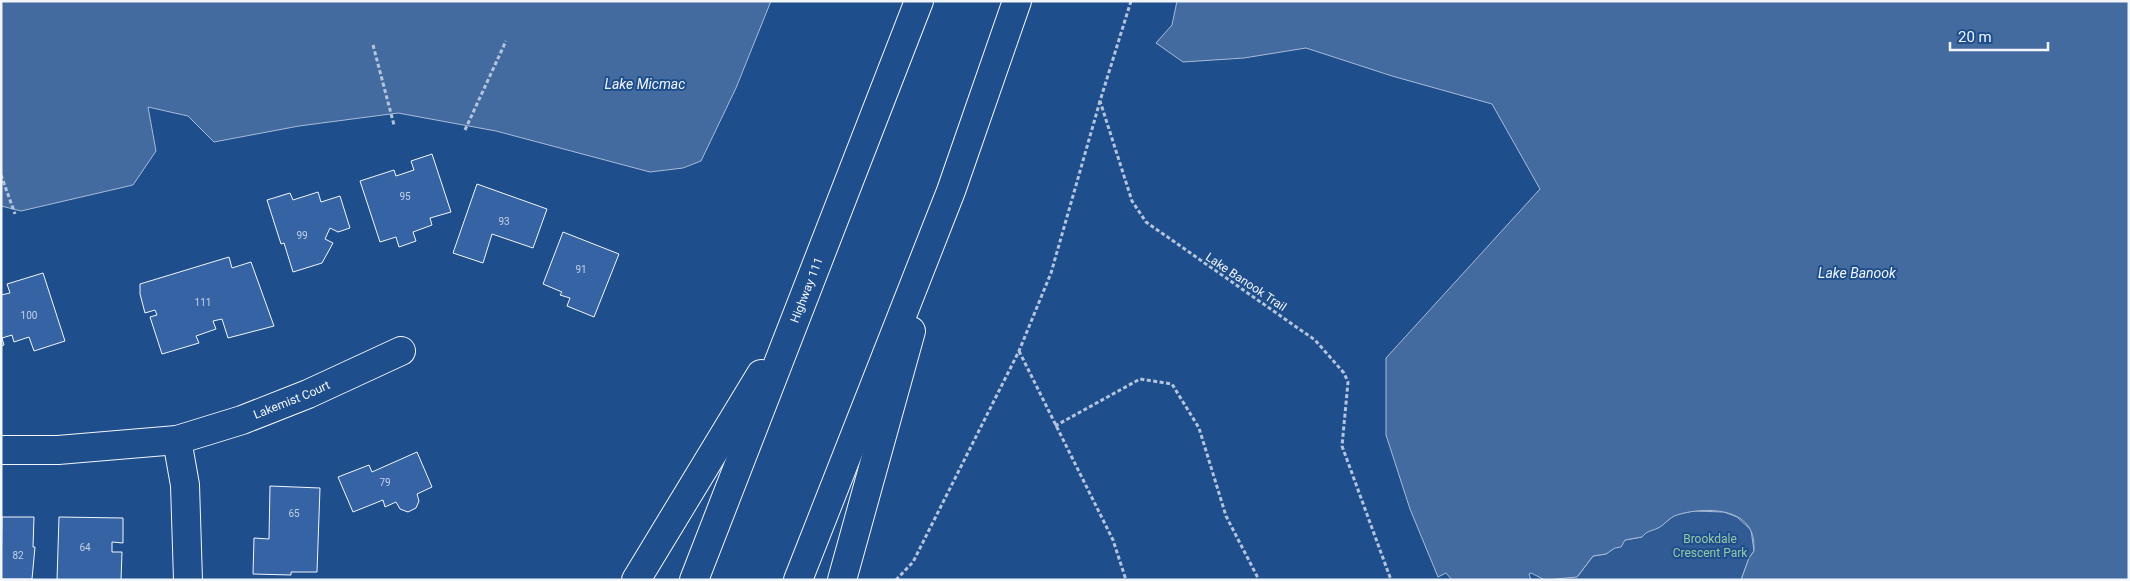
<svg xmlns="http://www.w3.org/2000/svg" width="2130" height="581" font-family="Roboto,sans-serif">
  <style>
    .built { fill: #305b95; stroke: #a8bbd7 }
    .water { fill: #446ba0; stroke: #a8bbd7 }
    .building { fill: #3563a3; stroke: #f2f6ff }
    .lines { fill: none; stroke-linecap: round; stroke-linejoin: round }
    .minor-casing { stroke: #f2f6ff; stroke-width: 30 }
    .highway-casing { stroke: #f2f6ff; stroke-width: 30 }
    .path { stroke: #b3c4dc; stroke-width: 3; stroke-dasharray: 4 2.5; stroke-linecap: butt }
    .minor { stroke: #1f4e8c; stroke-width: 28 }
    .highway { stroke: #1f4e8c; stroke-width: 28 }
    .labels { text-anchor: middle; stroke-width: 4; stroke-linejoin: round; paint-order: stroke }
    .number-label { font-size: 10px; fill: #c3d1e8 }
    .street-label { font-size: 12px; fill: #f2f6ff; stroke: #1f4e8c }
    .park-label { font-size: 12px; fill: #97c8a6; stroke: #1f4e8c }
    .water-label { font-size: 14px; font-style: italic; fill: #f2f6ff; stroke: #1f4e8c }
  </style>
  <rect width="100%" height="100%" fill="#1f4e8c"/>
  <path class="built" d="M1693 511 1724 512 1737 517 1751 530 1754 551 1749 558 1741 580H1550L1578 576 1593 556 1606 554 1625 540 1642 537 1648 530 1658 528 1675 515Z"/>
  <g class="water">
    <path d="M1 1H771L736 88 701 161 683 168 650 172 496 131 398 113 299 126 214 142 188 116 148 107 156 151 133 185 21 211 1 206Z"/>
    <path d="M1177 1H2129V580H1741L1749 558 1754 551C1754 544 1754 537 1751 531 1740 506 1698 508 1677 515 1669 517 1665 525 1658 528 1650 532 1648 530 1642 537L1625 540 1621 547 1615 548 1606 554 1593 556 1577 577 1545 580 1531 573 1529 574 1531 580H1452L1446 573 1438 577 1410 509 1386 435V358L1540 189 1492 104 1392 76 1306 48 1244 58 1183 62 1156 43 1172 25Z"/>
  </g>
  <g class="building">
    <path d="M432 154 451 212 430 218 432 225 413 232 416 241 399 247 396 237 380 242 360 181 394 170 396 176 414 170 411 161Z"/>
    <path d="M477 184 547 209 533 248 492 234 483 263 453 253Z"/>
    <path d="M318 192 321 202 340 196 350 228 338 232 330 228 325 239 333 243 322 263 293 272 284 243 281 244 267 200 290 193 293 200Z"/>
    <path d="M563 232 619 254 594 317 567 306 570 298 560 295 562 292 543 284Z"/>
    <path d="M229 257 232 268 251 262 274 326 228 338 222 319 213 321 216 329 196 336 199 343 162 354 150 317 157 315 155 310 145 313 140 294V284Z"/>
    <path d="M43 273 65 341 34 351 29 337 14 342 12 335 2 338 4 345 1 346V295L10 293 7 284Z"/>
    <path d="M417 452 432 487 417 494 419 501 416 508 408 512 400 509 396 502 385 507 383 500 353 512 338 477 369 465 372 472Z"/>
    <path d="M270 486 320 488 317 572H291V575L253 574 254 538 269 539Z"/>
    <path d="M2 517H34L33 547H35L32 579H1Z"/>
    <path d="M59 517 123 518V543L112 542V552H122L121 580H57Z"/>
  </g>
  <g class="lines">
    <g class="minor-casing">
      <g id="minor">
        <path d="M177 440 185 485 188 580"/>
        <path id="s1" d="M1 450H58L177 440 242 420 308 394 401 351"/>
      </g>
    </g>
    <g class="highway-casing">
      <g id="highway">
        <path d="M636 580 761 374"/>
        <path id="s2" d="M694 580 919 1"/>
        <path d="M798 580 951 191 1017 1"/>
        <path d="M842 580 911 331"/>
      </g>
    </g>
    <g class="path">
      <path d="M1131 1 1100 101 1132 201 1146 222 1315 340 1344 373 1348 382 1342 446 1391 580"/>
      <path d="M373 45 394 125"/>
      <path d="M465 130 506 41"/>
      <path d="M1 175 15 214"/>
      <path d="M1019 351 1113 540 1126 580"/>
      <path d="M1055 426 1140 379 1172 384 1199 428 1226 516 1259 580"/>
      <path d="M896 580 913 562 1019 351 1051 273 1100 101"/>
    </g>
    <use href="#minor" class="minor"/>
    <use href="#highway" class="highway"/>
  </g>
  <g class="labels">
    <g class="number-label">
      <text x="405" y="200">95</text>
      <text x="504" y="225">93</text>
      <text x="302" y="239">99</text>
      <text x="581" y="273">91</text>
      <text x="203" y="306">111</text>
      <text x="29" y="319">100</text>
      <text x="385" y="486">79</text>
      <text x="294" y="517">65</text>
      <text x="85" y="551">64</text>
      <text x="18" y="559">82</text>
    </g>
    <g class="street-label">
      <text transform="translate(1246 282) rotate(34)" y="4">Lake Banook Trail</text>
      <text dy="4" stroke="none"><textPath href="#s2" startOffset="311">Highway 111</textPath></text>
      <text dy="4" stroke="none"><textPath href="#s1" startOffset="298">Lakemist Court</textPath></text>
    </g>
    <g class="park-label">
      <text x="1710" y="543">Brookdale<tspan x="1710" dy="14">Crescent Park</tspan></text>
    </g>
    <g class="water-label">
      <text x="645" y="89">Lake Micmac</text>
      <text x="1857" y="278">Lake Banook</text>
    </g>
  </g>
  <rect width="2130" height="581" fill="none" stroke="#f2f6ff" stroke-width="5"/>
  <path d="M1950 42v8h98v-8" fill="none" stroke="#f2f6ff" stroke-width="2.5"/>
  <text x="1958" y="42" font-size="15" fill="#f2f6ff" stroke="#1f4e8c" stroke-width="4" paint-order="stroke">20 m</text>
</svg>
